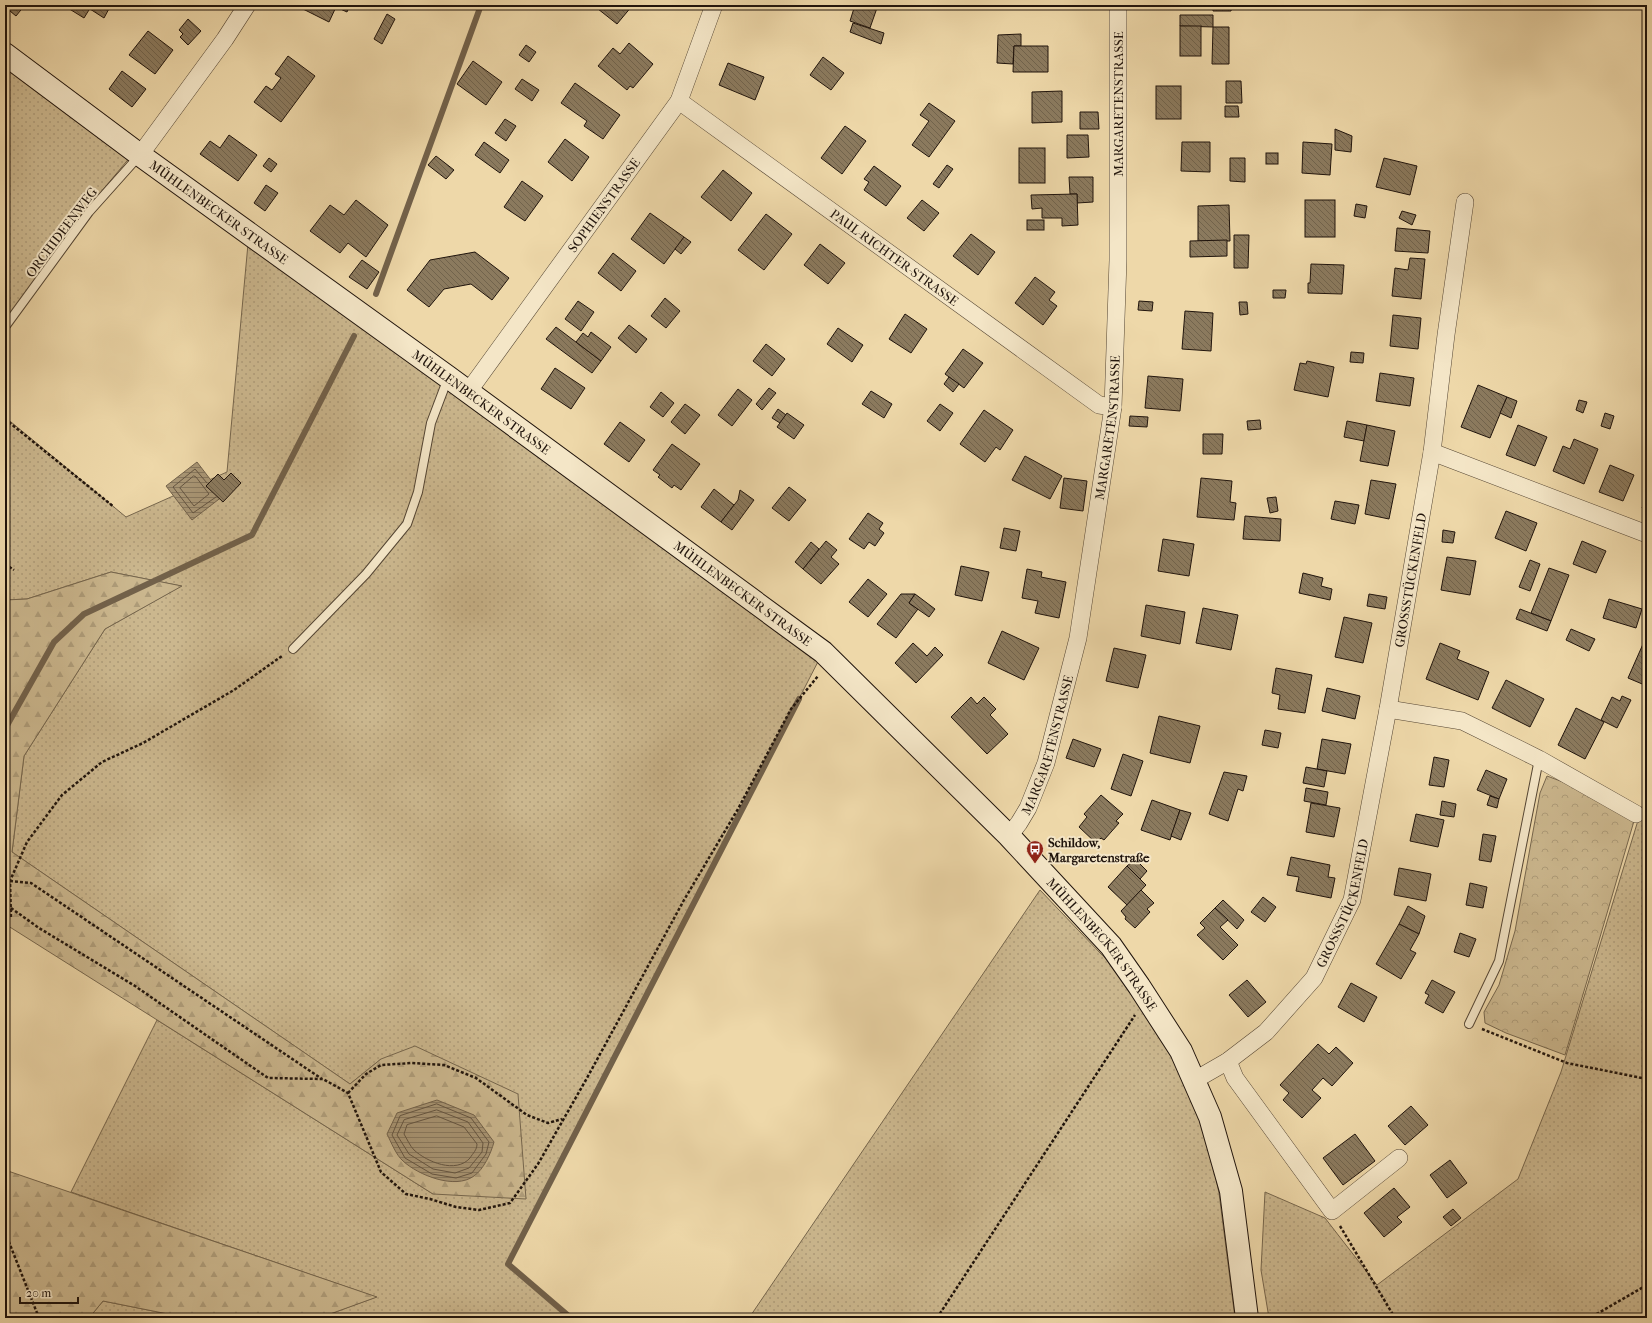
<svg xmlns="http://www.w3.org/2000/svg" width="1652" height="1323" font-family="'IM FELL French Canon',serif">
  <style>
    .grass { fill: url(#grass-dots); stroke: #76664d }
    .forest { fill: url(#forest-firs); stroke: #76664d }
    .park { fill: url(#park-crowns); stroke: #76664d }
    .water { fill: url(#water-rules); stroke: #72614a }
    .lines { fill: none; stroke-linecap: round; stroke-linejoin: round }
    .shore { stroke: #645440; stroke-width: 1 }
    .stream { stroke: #72614a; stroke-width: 6 }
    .building { fill: url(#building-back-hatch); stroke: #20140c }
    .service-casing { stroke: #544533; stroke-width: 10 }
    .minor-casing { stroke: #544533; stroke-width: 18 }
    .secondary-casing { stroke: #20140c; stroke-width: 24 }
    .path { stroke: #20140c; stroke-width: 2.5; stroke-dasharray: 3 2; stroke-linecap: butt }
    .service { stroke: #f4e6c7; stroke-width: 8 }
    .minor { stroke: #f4e6c7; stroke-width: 17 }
    .secondary { stroke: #f4e6c7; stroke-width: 22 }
    .labels { text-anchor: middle; stroke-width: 4; stroke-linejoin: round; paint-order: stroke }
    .street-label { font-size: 13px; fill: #20140c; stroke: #f4e6c7 }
    .poi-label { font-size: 13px; font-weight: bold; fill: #20140c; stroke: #f4e6c7; text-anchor: start }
  </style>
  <defs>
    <pattern id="grass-dots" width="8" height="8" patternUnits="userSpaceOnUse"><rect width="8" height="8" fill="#cbb78e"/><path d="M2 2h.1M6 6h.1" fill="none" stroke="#ae9c79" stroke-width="1.8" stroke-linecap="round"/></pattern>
    <pattern id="forest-firs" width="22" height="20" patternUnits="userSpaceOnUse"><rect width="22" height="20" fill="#cbb78e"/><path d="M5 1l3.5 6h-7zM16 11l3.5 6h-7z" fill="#ae9c79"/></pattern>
    <pattern id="park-crowns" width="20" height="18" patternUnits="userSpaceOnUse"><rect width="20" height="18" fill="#cbb78e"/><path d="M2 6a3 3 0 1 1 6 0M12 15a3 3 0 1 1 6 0" fill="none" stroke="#ae9c79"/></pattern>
    <pattern id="water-rules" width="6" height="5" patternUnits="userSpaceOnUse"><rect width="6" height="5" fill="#a89574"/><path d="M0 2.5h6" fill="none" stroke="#88785e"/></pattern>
    <pattern id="building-back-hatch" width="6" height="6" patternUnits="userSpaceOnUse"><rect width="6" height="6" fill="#8b7a5e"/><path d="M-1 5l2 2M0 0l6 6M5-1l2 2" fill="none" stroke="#71634c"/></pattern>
  </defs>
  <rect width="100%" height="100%" fill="#eed8a9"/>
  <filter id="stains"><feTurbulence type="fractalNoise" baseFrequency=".005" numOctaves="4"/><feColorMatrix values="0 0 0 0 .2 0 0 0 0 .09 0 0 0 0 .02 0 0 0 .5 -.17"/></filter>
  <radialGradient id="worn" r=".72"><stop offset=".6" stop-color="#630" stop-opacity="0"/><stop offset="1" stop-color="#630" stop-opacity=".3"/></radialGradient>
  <g class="grass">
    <path d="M5 59 131 156 86 210 5 328Z"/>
    <path d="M249 233 823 652 508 1264 571 1318H319L376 1297 71 1192 157 1020 433 1194 381 1059 350 1084 12 852 24 756 105 629 181 586 111 572 27 599 5 600V417L126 517 227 472Z"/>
    <path d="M1647 791V1318H1269L1261 1270 1265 1192 1325 1218 1377 1285 1518 1179 1561 1072Z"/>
    <path d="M1040 890 1101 954 1139 986 1195 1080 1219 1193 1235 1318H749Z"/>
    <path d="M103 1301 188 1318H89Z"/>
  </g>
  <g class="forest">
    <path d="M111 572 182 586 105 629 24 756 12 852 350 1084 381 1059 415 1046 518 1094 526 1199 433 1194 5 924V600L27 599Z"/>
    <path d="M5 1170 377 1297 319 1318H188L103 1301 89 1318H5Z"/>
  </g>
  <path class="park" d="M1547 776 1571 785 1634 821 1598 944 1565 1055 1506 1033 1485 1023 1484 1012 1499 985 1515 931 1540 793Z"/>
  <g class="water">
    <path d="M197 462 223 496 192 520 166 486Z"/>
    <path d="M437 1100 474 1115 494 1142C491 1153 484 1169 474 1176 455 1190 418 1175 403 1161 396 1155 391 1142 387 1134L397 1113Z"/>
  </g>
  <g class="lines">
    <g class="shore">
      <path d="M194 476 196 477 209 494 194 506 180 488Z"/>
      <path d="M207 483 195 469 173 487 193 513 216 497"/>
      <path d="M437 1104 471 1118 489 1142 486 1154 472 1173 456 1178 432 1174 405 1158 392 1135 400 1116Z"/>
      <path d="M437 1110 468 1122 483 1143 482 1152 469 1168 455 1173 433 1169 409 1154 397 1135 404 1120Z"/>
      <path d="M437 1116 464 1127 477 1144C477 1150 473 1153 470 1158 456 1174 427 1162 414 1150 410 1146 407 1139 404 1134L407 1125Z"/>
    </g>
    <g class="stream">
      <path d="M376 294 481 5"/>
      <path d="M5 729 54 642 84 614 252 535 354 336"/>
      <path d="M571 1318 508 1264 799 699"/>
    </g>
  </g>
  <g class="building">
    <path d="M5 5H25L16 16 5 7Z"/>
    <path d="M63 5H92L84 18Z"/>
    <path d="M92 5H111L104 18 90 9Z"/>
    <path d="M205 5H213L210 9Z"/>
    <path d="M295 5H350L347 12 336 7 329 22Z"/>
    <path d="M593 5H615L619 8 622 5 632 6 617 24Z"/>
    <path d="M855 5H878L870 28 850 21Z"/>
    <path d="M1049 5H1058L1054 10Z"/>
    <path d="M1213 5H1232L1231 11H1213Z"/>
    <path d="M387 14 395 19 382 44 374 39Z"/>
    <path d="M1180 15H1213V27L1180 26Z"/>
    <path d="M188 19 201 31 188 45 180 37 183 34 179 30Z"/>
    <path d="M853 23 884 33 881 44 850 32Z"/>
    <rect x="1180" y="26" width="21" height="30"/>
    <path d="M1213 27H1229V64H1212Z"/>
    <path d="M148 31 173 50 155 74 129 55Z"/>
    <path d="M1021 34V46H1014L1013 64 997 63 998 35Z"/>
    <path d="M629 43 653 64 633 88 630 86 627 90 598 66 613 48 620 54Z"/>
    <path d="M526 45 536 52 529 62 519 55Z"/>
    <path d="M1014 46H1048V72H1013Z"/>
    <path d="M288 56 315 76 281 122 254 102 266 86 272 90 281 78 275 74Z"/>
    <path d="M823 57 844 73 831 90 810 75Z"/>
    <path d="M473 61 502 82 486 105 457 84Z"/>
    <path d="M728 63 764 77 755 100 719 85Z"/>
    <path d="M122 71 146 89 132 107 109 89Z"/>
    <path d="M522 79 539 90 532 101 515 89Z"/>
    <path d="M1226 81H1241L1242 103H1226Z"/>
    <path d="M575 83 620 115 603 139 584 126 587 121 561 103Z"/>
    <rect x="1156" y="86" width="25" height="33"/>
    <path d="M1062 91V122L1032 123V92Z"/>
    <path d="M929 103 955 121 929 157 912 145 929 121 920 115Z"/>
    <path d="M1225 106H1238L1239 117H1225Z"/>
    <path d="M1080 112H1098L1099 129H1080Z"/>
    <path d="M505 119 516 126 506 141 495 133Z"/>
    <path d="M845 126 866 141 842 174 821 158Z"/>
    <path d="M1335 129 1352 136 1351 152 1335 150Z"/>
    <path d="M229 135 257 155 238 181 200 154 210 141 220 148Z"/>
    <path d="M1067 135H1088L1089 157 1067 158Z"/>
    <path d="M565 139 589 157 572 181 548 162Z"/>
    <path d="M484 142 509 160 500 173 475 155Z"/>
    <path d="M1182 142H1210V172L1181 171Z"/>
    <path d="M1303 142 1332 144 1330 175 1302 173Z"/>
    <rect x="1019" y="148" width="26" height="35"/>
    <rect x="1266" y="153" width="12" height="11"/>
    <path d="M436 156 454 170 446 179 428 165Z"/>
    <path d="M269 158 277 164 271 172 263 166Z"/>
    <path d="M1230 158H1245V182L1230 181Z"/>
    <path d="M1384 158 1417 166 1410 195 1376 187Z"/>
    <path d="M947 165 953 169 939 188 933 184Z"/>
    <path d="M874 166 901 186 886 206 864 190 869 182 864 179Z"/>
    <path d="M723 170 752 193 731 221 701 197Z"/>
    <path d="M1069 177H1093V202L1077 203V194H1070Z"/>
    <path d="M522 181 543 196 525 221 504 207Z"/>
    <path d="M266 185 278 193 265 211 254 203Z"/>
    <path d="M1077 194 1078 225 1062 226V218H1042V208L1032 209 1031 195Z"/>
    <path d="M356 200 388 225 366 257 348 243 340 253 310 231 330 205 344 215Z"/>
    <path d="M922 200 939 213 924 231 907 218Z"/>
    <rect x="1305" y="200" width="30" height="37"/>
    <path d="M1356 204 1367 206 1365 218 1354 216Z"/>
    <path d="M1229 205 1230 241H1198V206Z"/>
    <path d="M1402 211 1416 215 1412 225 1399 218Z"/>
    <path d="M650 213 684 237 664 264 631 239Z"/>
    <path d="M766 214 792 234 764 270 738 250Z"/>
    <rect x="1027" y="220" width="17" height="10"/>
    <path d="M1397 228 1430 231 1428 253 1395 251Z"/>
    <path d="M971 234 995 252 978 275 953 256Z"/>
    <path d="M1234 235H1249L1248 268H1234Z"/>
    <path d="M684 237 691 242 681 254 675 249Z"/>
    <path d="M1227 240V256L1190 257V241Z"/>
    <path d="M820 244 845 263 828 284 804 265Z"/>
    <path d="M475 252 509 278 492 300 471 284 444 289 429 307 407 290 430 260Z"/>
    <path d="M613 253 636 271 621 291 598 273Z"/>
    <path d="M1410 258 1425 259 1421 299 1392 296 1395 268 1408 270Z"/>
    <path d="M362 260 379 272 367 289 349 277Z"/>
    <path d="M1311 264 1344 265 1342 294 1308 293V283H1310Z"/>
    <path d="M1035 277 1055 292 1049 300 1057 306 1043 325 1015 303Z"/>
    <path d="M1273 290H1286L1285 298H1273Z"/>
    <path d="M665 298 680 311 666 328 651 316Z"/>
    <path d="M578 301 594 312 581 331 565 319Z"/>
    <path d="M1139 301 1153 302 1152 311 1138 310Z"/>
    <path d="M1239 302H1247L1248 314 1240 315Z"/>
    <path d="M1185 311 1213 313 1211 351 1182 349Z"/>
    <path d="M905 314 927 329 911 353 889 339Z"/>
    <path d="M1393 315 1421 318 1418 349 1390 346Z"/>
    <path d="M629 325 647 339 636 353 618 338Z"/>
    <path d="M556 327 601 361 592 373 546 339Z"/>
    <path d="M838 328 863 345 852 362 827 344Z"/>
    <path d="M591 332 611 347 601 361 576 342 583 333 588 337Z"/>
    <path d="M766 344 785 359 772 376 753 361Z"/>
    <path d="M963 349 983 363 964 388 945 374Z"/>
    <path d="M1351 352 1364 353 1363 363 1350 362Z"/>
    <path d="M1307 361 1334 367 1328 397 1294 390 1300 363 1306 364Z"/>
    <path d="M555 368 585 388 571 409 541 389Z"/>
    <path d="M1380 373 1414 378 1410 406 1376 401Z"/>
    <path d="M1148 376 1183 379 1180 411 1145 408Z"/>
    <path d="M949 377 959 384 953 392 944 384Z"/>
    <path d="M1478 385 1507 397 1490 438 1461 427Z"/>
    <path d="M769 388 776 393 762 410 756 404Z"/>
    <path d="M738 389 752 400 732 426 718 415Z"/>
    <path d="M871 391 892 404 884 418 862 404Z"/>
    <path d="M661 392 674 403 663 417 650 407Z"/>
    <path d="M1507 397 1517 401 1511 418 1500 413Z"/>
    <path d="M1579 400 1587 402 1583 413 1576 410Z"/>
    <path d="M685 404 700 415 685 434 671 422Z"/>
    <path d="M940 404 953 413 940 431 927 421Z"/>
    <path d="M778 409 786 415 780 423 772 418Z"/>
    <path d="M984 410 1013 430 1000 450 996 447 985 462 960 444Z"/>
    <path d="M787 413 804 425 794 439 777 427Z"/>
    <path d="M1605 413 1614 416 1610 429 1601 426Z"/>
    <path d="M1130 416 1148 417 1147 427 1129 426Z"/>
    <path d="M1260 420 1261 429 1248 430 1247 421Z"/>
    <path d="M1347 421 1367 425 1364 441 1344 437Z"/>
    <path d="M620 422 645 440 629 462 604 444Z"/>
    <path d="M1367 425 1395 431 1388 466 1360 461Z"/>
    <path d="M1518 425 1547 437 1535 466 1506 455Z"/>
    <path d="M1203 434H1223L1222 454H1203Z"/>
    <path d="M1574 439 1598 449 1584 484 1553 471 1563 446 1570 449Z"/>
    <path d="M672 444 700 464 681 490 674 485 672 488 658 477 660 475 653 470Z"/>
    <path d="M1025 456 1062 476 1050 499 1012 480Z"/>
    <path d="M1610 465 1634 475 1623 501 1599 492Z"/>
    <path d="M231 473 241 483 223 502 206 486 218 474 224 480Z"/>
    <path d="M1064 478 1087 481 1083 511 1060 508Z"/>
    <path d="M1201 478 1232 481 1230 502 1236 503 1234 520 1197 517Z"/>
    <path d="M1371 480 1396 484 1389 519 1365 514Z"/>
    <path d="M789 487 806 500 789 521 772 508Z"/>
    <path d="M714 489 734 505 721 522 701 507Z"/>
    <path d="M740 490 754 500 732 530 721 522 738 500Z"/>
    <path d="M1647 495V510L1642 508Z"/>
    <path d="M1276 497 1278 511 1270 513 1267 498Z"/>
    <path d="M1335 501 1359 505 1355 524 1331 519Z"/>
    <path d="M1506 511 1537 523 1526 551 1495 538Z"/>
    <path d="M868 513 883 523 879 529 884 533 875 546 869 542 864 549 849 539Z"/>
    <path d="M1245 516 1281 519 1280 541 1243 539Z"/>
    <path d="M1004 528 1020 531 1016 551 1000 548Z"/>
    <path d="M1443 530 1455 532 1453 543 1442 542Z"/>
    <path d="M1163 539 1194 544 1189 576 1158 571Z"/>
    <path d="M826 541 837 550 831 557 839 564 821 584 803 569Z"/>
    <path d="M1582 541 1606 551 1596 573 1573 564Z"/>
    <path d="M811 542 819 549 803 569 795 562Z"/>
    <path d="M1447 557 1476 561 1470 595 1441 590Z"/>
    <path d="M1530 560 1540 564 1530 591 1519 587Z"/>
    <path d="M961 566 989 572 982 601 955 595Z"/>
    <path d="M1549 568 1569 575 1551 621 1531 613Z"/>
    <path d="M1027 569 1042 572 1041 577 1066 582 1059 618 1035 613 1038 601 1022 598Z"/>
    <path d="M1303 573 1323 578 1321 586 1332 589 1330 600 1299 593Z"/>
    <path d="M868 579 887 594 868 617 849 602Z"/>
    <path d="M901 594H915L909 603 918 609 896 638 877 624Z"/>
    <path d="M915 594 935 609 929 617 909 603Z"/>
    <path d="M1369 594 1387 597 1385 609 1367 606Z"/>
    <path d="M1609 599 1642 609 1636 628 1603 618Z"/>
    <path d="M1146 605 1185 612 1180 644 1141 636Z"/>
    <path d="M1203 608 1238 615 1231 650 1196 643Z"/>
    <path d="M1520 609 1551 621 1547 631 1516 619Z"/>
    <path d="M1344 617 1372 623 1363 663 1335 657Z"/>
    <path d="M1571 629 1595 639 1589 651 1566 640Z"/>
    <path d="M1002 631 1039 648 1024 680 988 663Z"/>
    <path d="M913 643 927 656 935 647 943 655 916 683 895 663Z"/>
    <path d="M1440 643 1460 651 1457 659 1489 672 1478 700 1426 679Z"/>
    <path d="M1643 644 1647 645V686L1628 678Z"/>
    <path d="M1114 648 1146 655 1138 688 1106 681Z"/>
    <path d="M1276 668 1312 675 1305 713 1278 709 1280 695 1272 693Z"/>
    <path d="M1506 680 1544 699 1530 727 1492 708Z"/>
    <path d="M1327 688 1360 696 1355 719 1322 711Z"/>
    <path d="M1622 696 1631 700 1617 728 1601 720 1612 697 1620 701Z"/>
    <path d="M971 697 977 704 984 697 996 709 990 715 1008 734 987 754 951 717Z"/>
    <path d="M1576 708 1604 722 1585 759 1558 745Z"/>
    <path d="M1159 716 1200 726 1190 763 1150 753Z"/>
    <path d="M1265 730 1281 733 1278 748 1262 745Z"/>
    <path d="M1073 739 1101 749 1094 767 1066 758Z"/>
    <path d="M1322 739 1351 744 1345 774 1317 769Z"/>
    <path d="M1123 754 1143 761 1131 796 1111 789Z"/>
    <path d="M1434 757 1449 760 1444 787 1429 785Z"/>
    <path d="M1306 767 1327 771 1324 787 1303 783Z"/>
    <path d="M1486 770 1507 779 1499 799 1477 790Z"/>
    <path d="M1224 772 1247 776 1243 791 1238 789 1228 821 1209 814Z"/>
    <path d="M1306 788 1328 792 1326 805 1304 801Z"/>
    <path d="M1101 795 1123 814 1116 821 1119 823 1104 840 1101 838 1096 843 1079 827 1087 817 1084 814Z"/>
    <path d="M1490 796 1499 799 1497 808 1487 805Z"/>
    <path d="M1152 800 1180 810 1170 840 1141 830Z"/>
    <path d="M1442 801 1456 804 1454 817 1440 815Z"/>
    <path d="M1311 803 1340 808 1334 837 1306 832Z"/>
    <path d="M1180 810 1191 813 1181 840 1171 836Z"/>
    <path d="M1416 814 1444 820 1438 847 1410 841Z"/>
    <path d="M1483 834 1496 836 1491 862 1479 860Z"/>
    <path d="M1291 857 1330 865 1328 877 1335 878 1331 898 1296 891 1299 877 1287 875Z"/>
    <path d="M1135 859 1147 871 1140 879 1127 866Z"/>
    <path d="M1127 866 1146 885 1127 905 1108 887Z"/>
    <path d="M1399 868 1431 874 1426 901 1394 895Z"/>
    <path d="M1470 883 1487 887 1483 908 1466 905Z"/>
    <path d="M1141 890 1154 903 1147 909 1150 912 1135 928 1125 919 1126 917 1121 911Z"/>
    <path d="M1263 897 1276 907 1265 922 1251 912Z"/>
    <path d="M1223 900 1244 920 1237 929 1215 908Z"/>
    <path d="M1408 906 1425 916 1419 934 1399 924Z"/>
    <path d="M1215 908 1228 920 1220 927 1238 945 1223 960 1197 935 1205 928 1200 923Z"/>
    <path d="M1399 924 1419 934 1410 950 1416 953 1401 979 1376 964Z"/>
    <path d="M1460 933 1476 939 1469 957 1454 952Z"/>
    <path d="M1247 980 1266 1002 1248 1017 1229 995Z"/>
    <path d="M1432 980 1455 992 1443 1013 1425 1003 1429 995 1425 993Z"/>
    <path d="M1351 983 1377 997 1364 1022 1338 1007Z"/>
    <path d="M1318 1044 1329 1054 1336 1047 1353 1063 1332 1086 1323 1078 1312 1090 1321 1098 1302 1118 1283 1100 1289 1093 1280 1085Z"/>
    <path d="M1411 1106 1428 1125 1405 1145 1388 1126Z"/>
    <path d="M1355 1134 1375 1161 1343 1185 1323 1158Z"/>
    <path d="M1450 1160 1467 1183 1447 1198 1430 1175Z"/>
    <path d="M1394 1188 1410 1207 1397 1217 1402 1222 1384 1237 1364 1213Z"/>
    <path d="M1453 1209 1461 1218 1451 1226 1443 1217Z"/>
  </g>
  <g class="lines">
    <g class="service-casing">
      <g id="service">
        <path d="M5 327 89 212 139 156"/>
        <path d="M293 649 366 574 407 524 418 492 431 423 448 378"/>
        <path d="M1469 1024 1499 961 1539 759"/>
      </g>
    </g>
    <g class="minor-casing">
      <g id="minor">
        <path id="s1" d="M679 101 1099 405 1113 407"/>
        <path d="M140 155 225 39 247 5"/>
        <path id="s2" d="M468 392 679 101 714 5"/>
        <path d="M1432 452 1446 335 1465 202"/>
        <path d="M1388 709 1462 721 1539 759 1636 814"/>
        <path id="s3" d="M1009 836 1019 823 1028 808 1046 763 1078 638 1113 407 1118 260V5"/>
        <path d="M1228 1061 1235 1078 1332 1211 1399 1158"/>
        <path id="s4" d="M1195 1080 1228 1061 1266 1032 1314 978 1352 900 1388 709 1432 452 1647 534"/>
      </g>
    </g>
    <g class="secondary-casing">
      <g id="secondary">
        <path id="s5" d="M5 54 140 155 448 377 823 652 1009 836 1111 946 1139 986 1181 1051 1210 1117 1231 1191 1247 1318"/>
      </g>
    </g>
    <g class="path">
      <path d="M5 419 114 507"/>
      <path d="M5 564 14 570"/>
      <path d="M10 881 31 883 322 1079"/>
      <path d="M11 908 39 928 135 986 268 1078 323 1079 348 1093 381 1172 406 1194 430 1199 456 1207 479 1210 510 1203 538 1164 587 1078 684 900 738 809 791 709 818 676"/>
      <path d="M11 917 10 881 27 842 62 795 102 762 143 743 234 690 282 656"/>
      <path d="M1482 1029 1567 1063 1647 1079"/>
      <path d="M348 1093 366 1074 381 1065 412 1063 444 1065 476 1078 527 1115 548 1123 562 1119"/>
      <path d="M1340 1226 1395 1318"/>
      <path d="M5 1232 39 1318"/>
      <path d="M937 1318 1135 1015"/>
      <path d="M1582 1318 1595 1315 1647 1285"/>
    </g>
    <use href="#service" class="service"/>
    <use href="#minor" class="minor"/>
    <use href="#secondary" class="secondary"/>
  </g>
  <defs>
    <g id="bus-pin" transform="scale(0.9)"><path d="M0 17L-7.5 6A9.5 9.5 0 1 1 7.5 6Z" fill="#8f2418" stroke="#f4e6c7"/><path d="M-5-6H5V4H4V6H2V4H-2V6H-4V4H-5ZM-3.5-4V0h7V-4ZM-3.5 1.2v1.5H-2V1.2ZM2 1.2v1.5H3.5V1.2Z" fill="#fff"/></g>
  </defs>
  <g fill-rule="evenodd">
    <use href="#bus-pin" x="1035" y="849"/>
  </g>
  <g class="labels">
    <g class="street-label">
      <text transform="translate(1118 104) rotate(-90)" y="5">MARGARETENSTRASSE</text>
      <text dy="5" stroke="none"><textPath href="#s2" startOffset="231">SOPHIENSTRASSE</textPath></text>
      <text dy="5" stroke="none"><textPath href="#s5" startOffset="266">MÜHLENBECKER STRASSE</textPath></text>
      <text transform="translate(61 232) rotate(-53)" y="5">ORCHIDEENWEG</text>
      <text dy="5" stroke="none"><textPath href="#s1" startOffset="266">PAUL-RICHTER-STRASSE</textPath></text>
      <text dy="5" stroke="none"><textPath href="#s5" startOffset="590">MÜHLENBECKER STRASSE</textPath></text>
      <text dy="5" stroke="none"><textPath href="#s3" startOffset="424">MARGARETENSTRASSE</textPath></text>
      <text dy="5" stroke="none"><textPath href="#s4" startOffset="570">GROSSSTÜCKENFELD</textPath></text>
      <text dy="5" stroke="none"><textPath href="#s5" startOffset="914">MÜHLENBECKER STRASSE</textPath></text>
      <text dy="5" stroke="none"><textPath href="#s3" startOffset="100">MARGARETENSTRASSE</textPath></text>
      <text dy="5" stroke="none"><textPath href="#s4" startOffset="239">GROSSSTÜCKENFELD</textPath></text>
      <text dy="5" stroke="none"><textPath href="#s5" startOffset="1418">MÜHLENBECKER STRASSE</textPath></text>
    </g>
    <g class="poi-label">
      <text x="1048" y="847">Schildow,<tspan x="1048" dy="15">Margaretenstraße</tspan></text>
    </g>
  </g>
  <rect width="1652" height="1323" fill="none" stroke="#eed8a9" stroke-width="20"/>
  <rect x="6" y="6" width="1640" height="1311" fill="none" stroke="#20140c" stroke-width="2"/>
  <rect x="10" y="10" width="1632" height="1303" fill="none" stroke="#20140c"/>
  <path d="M20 1297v6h58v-6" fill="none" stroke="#20140c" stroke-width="2"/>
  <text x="26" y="1297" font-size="12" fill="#20140c" stroke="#f4e6c7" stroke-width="3" paint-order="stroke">20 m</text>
  <rect width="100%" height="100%" filter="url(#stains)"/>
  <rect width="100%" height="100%" fill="url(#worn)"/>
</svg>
